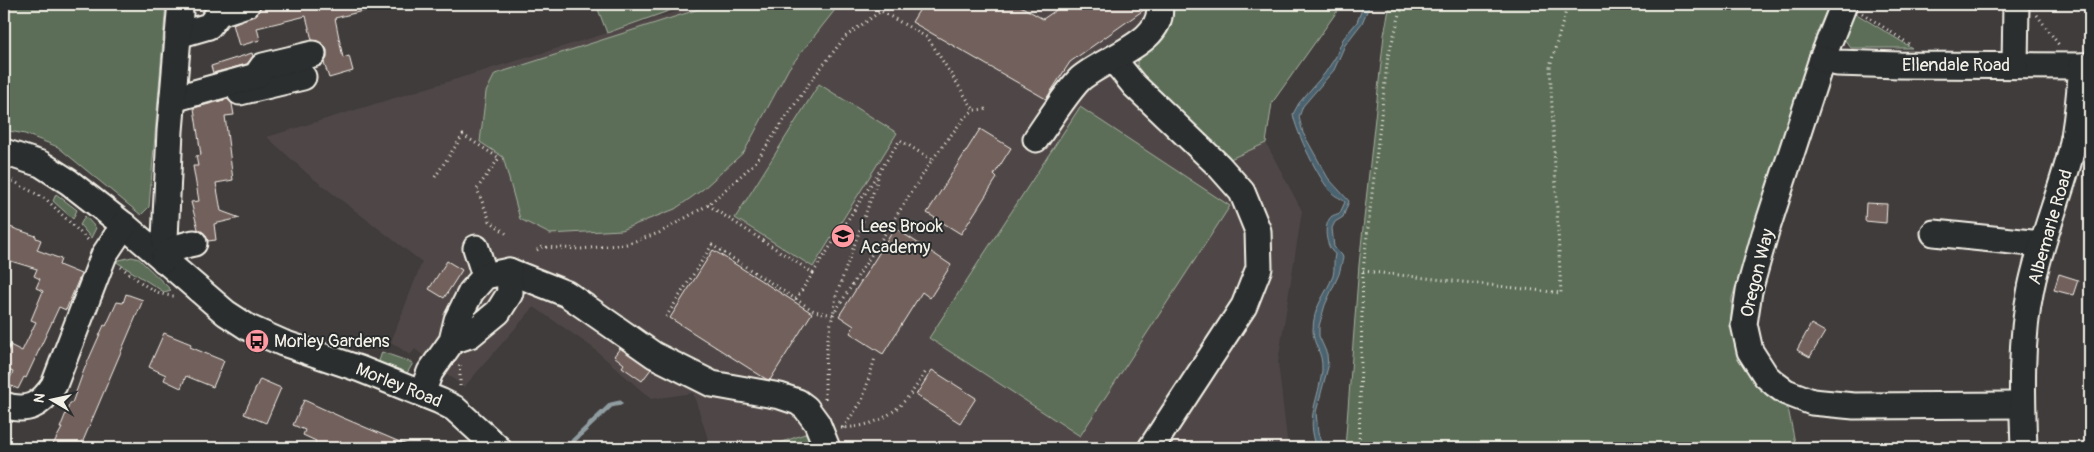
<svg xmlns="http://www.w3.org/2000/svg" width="2094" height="452" font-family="Pangolin,sans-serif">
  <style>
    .built { fill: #4f4746 }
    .green { fill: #5b6e58; stroke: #a8b0a0 }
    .water { fill: #4c6470; stroke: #8f9ca0 }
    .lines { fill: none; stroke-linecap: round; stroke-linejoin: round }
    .stream { stroke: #8f9ca0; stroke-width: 5 }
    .building { fill: #72605c; stroke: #f4f1e8 }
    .minor-casing { stroke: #f4f1e8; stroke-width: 29 }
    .path { stroke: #f4f1e8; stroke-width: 3; stroke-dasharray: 1 4; stroke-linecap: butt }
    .minor { stroke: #2a2d2e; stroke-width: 25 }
    .labels { text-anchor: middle; stroke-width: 4; stroke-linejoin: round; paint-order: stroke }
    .street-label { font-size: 18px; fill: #f4f1e8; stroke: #2a2d2e }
    .poi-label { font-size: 18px; fill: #f4f1e8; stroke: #2a2d2e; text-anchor: start }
  </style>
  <rect width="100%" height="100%" fill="#403c3c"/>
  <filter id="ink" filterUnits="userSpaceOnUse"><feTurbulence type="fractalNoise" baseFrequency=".02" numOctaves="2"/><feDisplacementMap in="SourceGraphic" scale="10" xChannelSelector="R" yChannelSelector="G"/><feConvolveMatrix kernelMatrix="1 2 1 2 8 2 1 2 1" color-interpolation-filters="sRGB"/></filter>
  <g filter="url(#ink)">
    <path class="built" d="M702 4H1336L1338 10 1272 103 1266 143 1302 211 1278 362 1288 448H711L693 393 651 399 592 347 534 307 464 387 415 349 410 355 391 342 422 262 310 176 267 137Z"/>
    <g class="green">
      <path d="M4 4H166L149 207 141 215 58 147 25 134 4 130Z"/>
      <path d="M596 4H688L607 33Z"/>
      <path d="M715 4H842L838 6 789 68 744 152 702 190 675 209 621 230 550 234 520 219 503 157 480 142 486 92 495 74Z"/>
      <path d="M1165 4H1336L1338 10 1272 103 1266 143 1228 160 1138 72C1132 53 1155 21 1165 4Z"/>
      <path d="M1390 4H1829L1818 30 1732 298 1731 318 1735 341 1784 399 1786 408H1788L1796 448H1345L1359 265 1384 35Z"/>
      <path d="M1855 13 1912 48H1851L1844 39Z"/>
      <path d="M819 84 897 133 813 267 735 218Z"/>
      <path d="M1080 107 1230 206 1080 436 929 338Z"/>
      <path d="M56 194 77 210 73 219 53 201Z"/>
      <path d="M85 216 96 228 91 238 80 225Z"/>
      <path d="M132 257 139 259 171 290 164 292 115 261Z"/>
      <path d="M382 352 413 363 406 375 378 364Z"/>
      <path d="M813 431 819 448H766Z"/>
    </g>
    <path class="water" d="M1364 4H1370L1362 23 1345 45 1334 70 1303 106 1299 117 1303 133 1328 178 1349 201 1343 217 1335 222 1332 228 1334 247 1342 255 1343 258 1339 274 1325 305 1319 326V336L1327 354 1328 367 1316 412 1318 433 1323 448H1317C1305 415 1319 401 1322 370 1323 350 1313 347 1313 330 1313 307 1325 296 1333 276 1335 269 1333 261 1335 254 1326 248 1322 224 1332 216 1334 215 1337 214 1340 213L1345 202C1341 198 1336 197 1332 193 1319 180 1296 132 1293 114L1299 103 1325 73 1335 58 1343 39 1357 22Z"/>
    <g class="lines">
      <path class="stream" d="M573 441 611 405 620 403"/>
    </g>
    <g class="building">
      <path d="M261 4H371V9L335 18 343 58 349 56 353 71 329 78 324 63 327 58V50L323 44 312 40 306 16 257 28 260 40 239 46 233 24 257 14Z"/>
      <path d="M923 4H1017L1043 19 1065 4H1145V9L1070 62 1046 99 912 22Z"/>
      <path d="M252 53 253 56 247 64 213 73 211 66Z"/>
      <path d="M228 99 232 104 234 115 225 116 233 180 216 183 221 211 240 218 214 224 216 240 208 241 205 234 198 229 191 202 199 201 193 166H198L196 156 201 155 194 108Z"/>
      <path d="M980 129 1011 148 994 175 997 178 961 234 927 213Z"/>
      <path d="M1866 203 1887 204 1886 223 1865 221Z"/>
      <path d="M4 225 36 236V238L41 240 37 250 61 259 59 265 81 274 66 310 59 307 26 378 24 377 18 389 7 384 13 372 4 368V361L10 345 22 351 36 322 31 320 43 291 36 288 40 279 34 276 37 269 4 259Z"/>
      <path d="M895 228 951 265 930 298 922 292 883 354 850 333 854 326 839 316Z"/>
      <path d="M713 250 812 313 770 380 766 379 670 318Z"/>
      <path d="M447 261 462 270 444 298 429 289Z"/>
      <path d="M2059 274 2078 280 2073 295 2054 290Z"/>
      <path d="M126 294 143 300 80 448H51L62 428H60L70 403H72L84 370 104 325 106 326 117 302 123 303Z"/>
      <path d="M1811 324 1825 332 1810 357 1797 350Z"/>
      <path d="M164 333 191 344 190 347 224 361 213 387 186 376 181 388 164 380 166 375 149 367Z"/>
      <path d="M620 348 651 369 642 381 622 367 624 364 614 356Z"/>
      <path d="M932 370 976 398 960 423 916 395Z"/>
      <path d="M260 379 281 388 266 423 244 414Z"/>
      <path d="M304 400 341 417 414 448H313L316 441 303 435 305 430 293 425Z"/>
    </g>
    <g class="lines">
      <g class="minor-casing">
        <g id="minor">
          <path d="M1844 4 1822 59 1765 234 1749 291 1744 324 1750 351 1766 376 1775 384 1786 392 1812 402 1854 406 2022 405"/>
          <path d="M178 35 209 26 219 13 247 4"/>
          <path d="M1113 59 1134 85 1219 166 1242 192 1258 231 1259 268 1244 306 1151 448"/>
          <path d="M1822 59 1837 63 1900 65 2090 66"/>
          <path d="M2015 65 2016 4"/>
          <path d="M240 92 303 77"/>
          <path d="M173 99 256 76 263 66 313 54"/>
          <path d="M1036 139C1048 122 1066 93 1080 79 1103 58 1167 42 1159 4"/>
          <path d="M4 152 41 164 69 182 124 225 226 313 249 328 283 343 360 369 440 401 454 408 498 448"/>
          <path d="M1934 233 2041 244"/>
          <path d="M476 248 485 276"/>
          <path d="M164 260 170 131 180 13"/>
          <path d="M164 260C172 248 180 246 194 243"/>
          <path d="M509 271 567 294 654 355 712 384 780 396 798 402 806 408 817 423 827 448"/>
          <path d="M422 393 430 372 452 341 457 320 471 292 485 276 509 271 510 293 498 312 470 335 452 341"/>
          <path d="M4 405C27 413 41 405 54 385L104 255 124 225"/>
          <path d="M2024 448C2022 395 2020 341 2031 288 2040 244 2057 203 2069 160 2077 129 2079 97 2082 66"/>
        </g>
      </g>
      <g class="path">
        <path d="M1862 13 1909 44"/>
        <path d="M2037 15 2059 45"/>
        <path d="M4 176 47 200 89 241"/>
        <path d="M435 177 463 135 499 158 477 189 490 221 508 235"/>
        <path d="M708 205 813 273 900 140 932 160"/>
        <path d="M537 250 542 247 581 249 626 244 659 233 708 205 755 163 810 82 845 37 881 11 928 38 974 110"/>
        <path d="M121 267C137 279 153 295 174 296"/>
        <path d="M1363 271 1561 293 1550 66 1568 4"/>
        <path d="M796 299 813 273"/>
        <path d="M666 317 712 245 814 311 833 315 836 296 878 179 877 176"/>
        <path d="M460 365V388"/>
        <path d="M825 399C825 370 825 343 833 315L932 160 964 118 974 110 989 109"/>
        <path d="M841 428C887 426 904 406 927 370"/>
        <path d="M843 428 862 401 875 358"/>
        <path d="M1359 448 1363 271 1388 56 1403 4"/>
      </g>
      <use href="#minor" class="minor"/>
    </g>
  </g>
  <defs>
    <g id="school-disc" transform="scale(1.25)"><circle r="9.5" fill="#ff9aa2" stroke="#2a2d2e"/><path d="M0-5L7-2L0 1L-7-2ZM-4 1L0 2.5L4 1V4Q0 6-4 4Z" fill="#111"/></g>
    <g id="bus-disc" transform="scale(1.25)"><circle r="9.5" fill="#ff9aa2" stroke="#2a2d2e"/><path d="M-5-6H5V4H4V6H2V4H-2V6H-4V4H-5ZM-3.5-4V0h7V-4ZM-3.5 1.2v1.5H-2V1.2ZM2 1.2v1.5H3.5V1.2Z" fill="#111"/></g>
  </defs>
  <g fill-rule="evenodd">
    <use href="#school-disc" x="843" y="236"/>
    <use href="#bus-disc" x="257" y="341"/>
  </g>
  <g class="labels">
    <g class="street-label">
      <text x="1956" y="71">Ellendale Road</text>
      <text transform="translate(2050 227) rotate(-74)" y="6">Albemarle Road</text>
      <text transform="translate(1757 273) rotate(-76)" y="6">Oregon Way</text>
      <text transform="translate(399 385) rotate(22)" y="6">Morley Road</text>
    </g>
    <g class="poi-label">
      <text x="860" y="232">Lees Brook<tspan x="860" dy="21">Academy</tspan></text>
      <text x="274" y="347">Morley Gardens</text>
    </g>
  </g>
  <rect width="2094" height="452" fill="none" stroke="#2a2d2e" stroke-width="20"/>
  <rect x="10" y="10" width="2074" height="432" fill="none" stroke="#f4f1e8" stroke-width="2" filter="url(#ink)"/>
  <g transform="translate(52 400) rotate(279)" stroke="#2a2d2e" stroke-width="4" paint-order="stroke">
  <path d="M0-4L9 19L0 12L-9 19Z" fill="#f4f1e8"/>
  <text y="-8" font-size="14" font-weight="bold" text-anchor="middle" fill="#f4f1e8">N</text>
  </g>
</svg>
